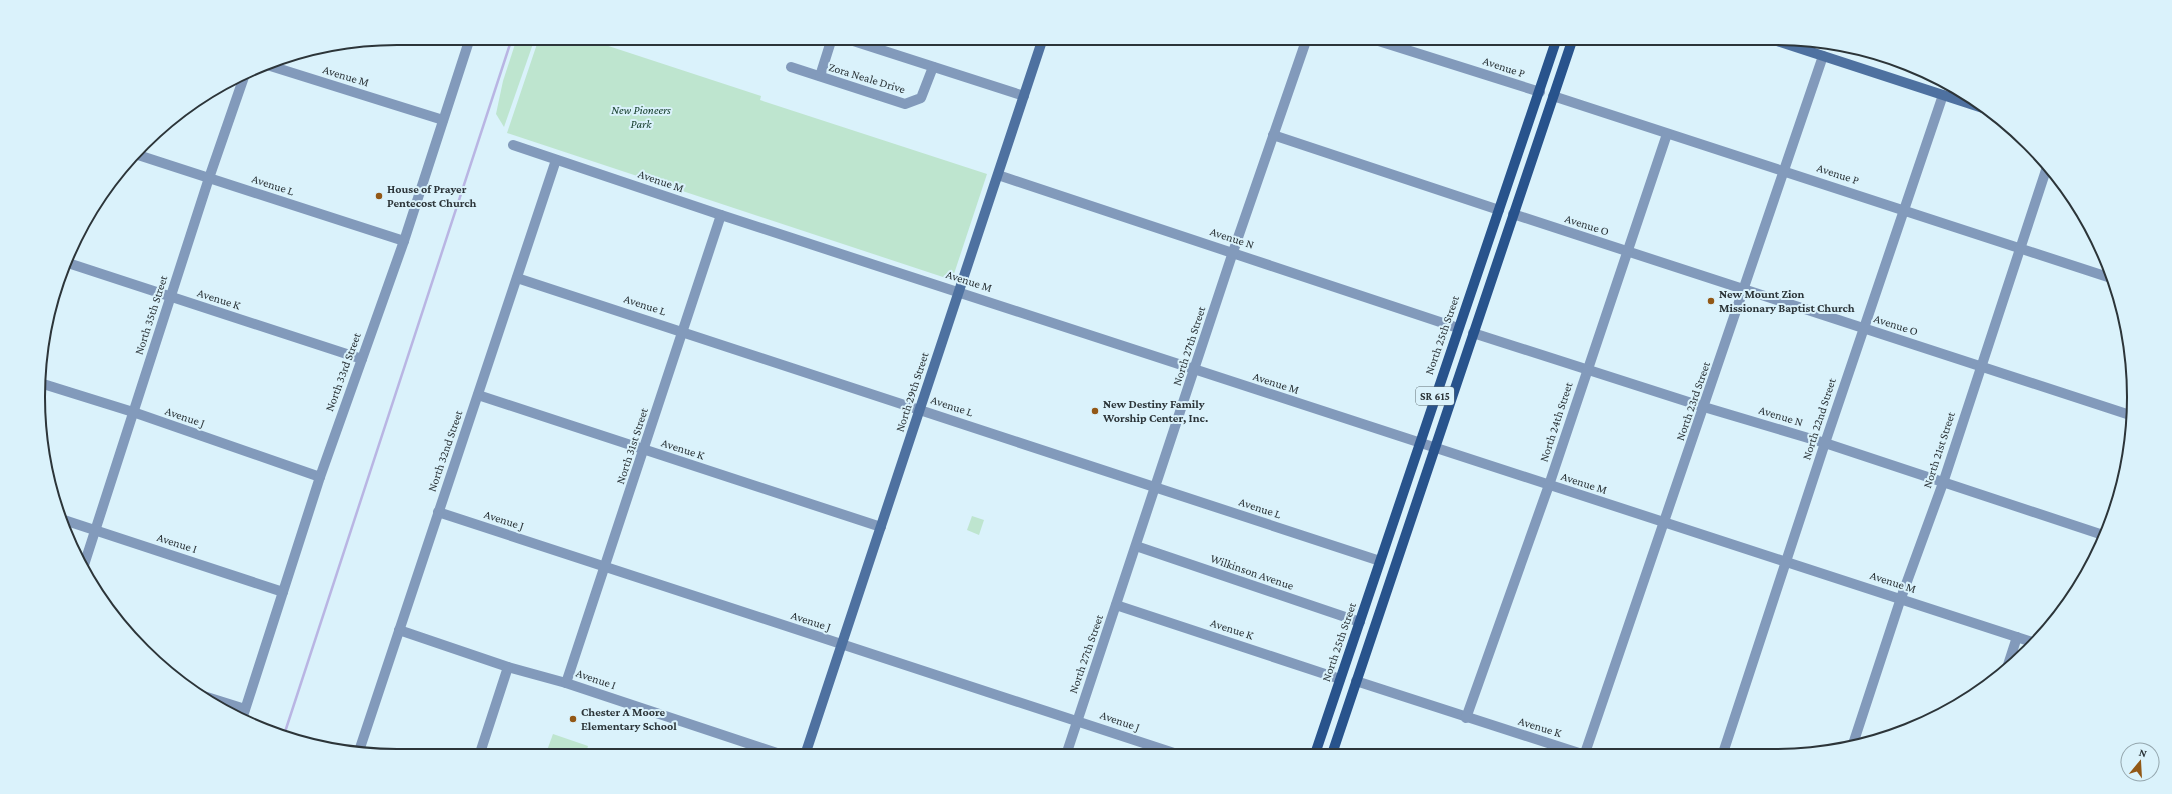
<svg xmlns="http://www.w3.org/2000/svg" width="2172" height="794" font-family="'Crimson Pro',serif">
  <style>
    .green { fill: #bee5cf }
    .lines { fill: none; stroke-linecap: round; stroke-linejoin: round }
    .stream { stroke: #b9b5e3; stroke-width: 2.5 }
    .street { stroke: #829abb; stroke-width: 10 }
    .secondary { stroke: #4e71a0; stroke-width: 10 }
    .primary { stroke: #28538c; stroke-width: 10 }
    .poi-dot { fill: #925816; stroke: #daf2fb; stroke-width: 1.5 }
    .labels { text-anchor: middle; stroke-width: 4; stroke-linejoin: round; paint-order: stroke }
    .shield { fill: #daf2fb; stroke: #606e73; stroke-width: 1 }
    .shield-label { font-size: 11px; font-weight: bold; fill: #2c3539 }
    .street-label { font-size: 12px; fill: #2c3539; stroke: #daf2fb }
    .park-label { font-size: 12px; font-style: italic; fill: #103826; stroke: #daf2fb }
    .poi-label { font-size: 12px; font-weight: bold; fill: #2c3539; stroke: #daf2fb; text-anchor: start }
    .rim { fill: none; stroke: #2c3539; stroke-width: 2 }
  </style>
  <rect width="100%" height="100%" fill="#daf2fb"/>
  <g class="green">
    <path d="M517 38H535L504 127 496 114 503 81Z"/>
    <path d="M539 38H584L761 96 760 100 987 174 952 280 507 133Z"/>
    <path d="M972 516 984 520 979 535 967 530Z"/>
    <path d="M553 734 588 746 585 756H545Z"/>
  </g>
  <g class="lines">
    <path class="stream" d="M284 735 512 38"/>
    <g class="street">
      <path d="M844 38 1024 96"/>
      <path d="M1369 38 1540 92"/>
      <path d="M264 64 443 120"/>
      <path d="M791 67 905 104 921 98 933 67"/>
      <path d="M820 76 832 38"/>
      <path d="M1553 96 2114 279"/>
      <path d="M1273 135 1499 210"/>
      <path d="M513 145 718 214 2032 642"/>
      <path d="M135 154 404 241"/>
      <path d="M998 175 1458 328"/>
      <path d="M1513 214 2133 416"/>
      <path d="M68 263 362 359"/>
      <path d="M517 278 1380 561"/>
      <path d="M1473 333 1704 407 1825 443 2103 535"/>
      <path d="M40 383 133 412 320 477"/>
      <path d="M478 395 881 527"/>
      <path d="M438 512 1177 754"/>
      <path d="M64 520 283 592"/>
      <path d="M1136 546 1360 622"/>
      <path d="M84 565 209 178 245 74"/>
      <path d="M1116 605 1340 679"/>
      <path d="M399 630 508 667 566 683 783 755"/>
      <path d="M2006 671 2017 637"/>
      <path d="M1356 681 1579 753"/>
      <path d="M566 683 721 215"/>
      <path d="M194 693 245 709"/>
      <path d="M243 716 320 477 404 241 470 38"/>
      <path d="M1466 718 1549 485 1667 134"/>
      <path d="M1853 744 1901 598 1943 483 2048 164"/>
      <path d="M359 751 556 160"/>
      <path d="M1585 753 1823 56"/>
      <path d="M1723 753 1825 443 1943 95"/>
      <path d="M1066 755 1233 252 1307 38"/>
      <path d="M479 756 508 667"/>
    </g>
    <g class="secondary">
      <path d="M1768 38 1992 111"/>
      <path d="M805 755 1043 38"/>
    </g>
    <g class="primary">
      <path d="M1315 754 1557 38"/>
      <path d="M1332 754 1573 38"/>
    </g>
  </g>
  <g class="poi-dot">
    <circle cx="379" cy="196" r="4"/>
    <circle cx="1711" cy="301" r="4"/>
    <circle cx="1095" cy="411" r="4"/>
    <circle cx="573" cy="719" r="4"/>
  </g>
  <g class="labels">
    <rect class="shield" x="1416" y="387" width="38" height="18" rx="3"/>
    <g class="shield-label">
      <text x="1435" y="400">SR 615</text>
    </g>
    <g class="street-label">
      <text transform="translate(1504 67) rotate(18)" y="4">Avenue P</text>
      <text transform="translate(346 76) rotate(17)" y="4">Avenue M</text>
      <text transform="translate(867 78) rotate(17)" y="4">Zora Neale Drive</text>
      <text transform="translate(1838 174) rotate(18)" y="4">Avenue P</text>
      <text transform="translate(661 181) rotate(19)" y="4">Avenue M</text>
      <text transform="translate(273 185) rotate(18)" y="4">Avenue L</text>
      <text transform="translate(1587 225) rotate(18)" y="4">Avenue O</text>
      <text transform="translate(1232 238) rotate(18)" y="4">Avenue N</text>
      <text transform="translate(969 281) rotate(18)" y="4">Avenue M</text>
      <text transform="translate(219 299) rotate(18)" y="4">Avenue K</text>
      <text transform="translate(645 305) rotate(18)" y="4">Avenue L</text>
      <text transform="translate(151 315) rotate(-72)" y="4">North 35th Street</text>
      <text transform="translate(1896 325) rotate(18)" y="4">Avenue O</text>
      <text transform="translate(1442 335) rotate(-71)" y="4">North 25th Street</text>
      <text transform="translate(1189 346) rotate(-72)" y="4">North 27th Street</text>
      <text transform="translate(343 372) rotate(-70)" y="4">North 33rd Street</text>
      <text transform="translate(1276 383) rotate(18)" y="4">Avenue M</text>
      <text transform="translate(912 392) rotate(-72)" y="4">North 29th Street</text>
      <text transform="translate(1693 401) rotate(-71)" y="4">North 23rd Street</text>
      <text transform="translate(952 406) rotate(18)" y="4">Avenue L</text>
      <text transform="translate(1781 416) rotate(17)" y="4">Avenue N</text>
      <text transform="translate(185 417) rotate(19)" y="4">Avenue J</text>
      <text transform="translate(1819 419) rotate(-72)" y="4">North 22nd Street</text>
      <text transform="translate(1556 422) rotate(-72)" y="4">North 24th Street</text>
      <text transform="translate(632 446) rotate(-72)" y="4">North 31st Street</text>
      <text transform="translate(683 449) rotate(18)" y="4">Avenue K</text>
      <text transform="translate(1939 450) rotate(-72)" y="4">North 21st Street</text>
      <text transform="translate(445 451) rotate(-71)" y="4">North 32nd Street</text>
      <text transform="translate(1584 483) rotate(18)" y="4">Avenue M</text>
      <text transform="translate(1260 508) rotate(18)" y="4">Avenue L</text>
      <text transform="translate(504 520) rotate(18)" y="4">Avenue J</text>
      <text transform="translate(177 543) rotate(18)" y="4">Avenue I</text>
      <text transform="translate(1252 572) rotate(19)" y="4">Wilkinson Avenue</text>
      <text transform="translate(1893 582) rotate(18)" y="4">Avenue M</text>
      <text transform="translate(811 621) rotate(18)" y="4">Avenue J</text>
      <text transform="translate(1232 629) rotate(18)" y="4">Avenue K</text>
      <text transform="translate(1339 642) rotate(-71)" y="4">North 25th Street</text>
      <text transform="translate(1086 654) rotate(-71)" y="4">North 27th Street</text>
      <text transform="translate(596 679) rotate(19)" y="4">Avenue I</text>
      <text transform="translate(1120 721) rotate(19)" y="4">Avenue J</text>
      <text transform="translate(1540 727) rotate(17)" y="4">Avenue K</text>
    </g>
    <g class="park-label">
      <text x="641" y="114">New Pioneers<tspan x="641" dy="14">Park</tspan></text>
    </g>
    <g class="poi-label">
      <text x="387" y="193">House of Prayer<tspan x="387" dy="14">Pentecost Church</tspan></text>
      <text x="1719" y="298">New Mount Zion<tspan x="1719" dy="14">Missionary Baptist Church</tspan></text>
      <text x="1103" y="408">New Destiny Family<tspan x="1103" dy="14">Worship Center, Inc.</tspan></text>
      <text x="581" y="716">Chester A Moore<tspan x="581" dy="14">Elementary School</tspan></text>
    </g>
  </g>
  <path d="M0 0H2172V794H0ZM397 45H1775A352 352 0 0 1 2127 397V397A352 352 0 0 1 1775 749H397A352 352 0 0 1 45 397V397A352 352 0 0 1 397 45Z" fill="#daf2fb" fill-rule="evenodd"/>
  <path class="rim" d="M397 45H1775A352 352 0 0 1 2127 397V397A352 352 0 0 1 1775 749H397A352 352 0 0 1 45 397V397A352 352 0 0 1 397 45Z"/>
  <g transform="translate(2140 762) rotate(18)"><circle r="19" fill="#daf2fb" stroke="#94a6ad"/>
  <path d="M0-3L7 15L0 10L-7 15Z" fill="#925816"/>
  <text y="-6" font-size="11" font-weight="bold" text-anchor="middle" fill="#2c3539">N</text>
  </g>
</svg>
